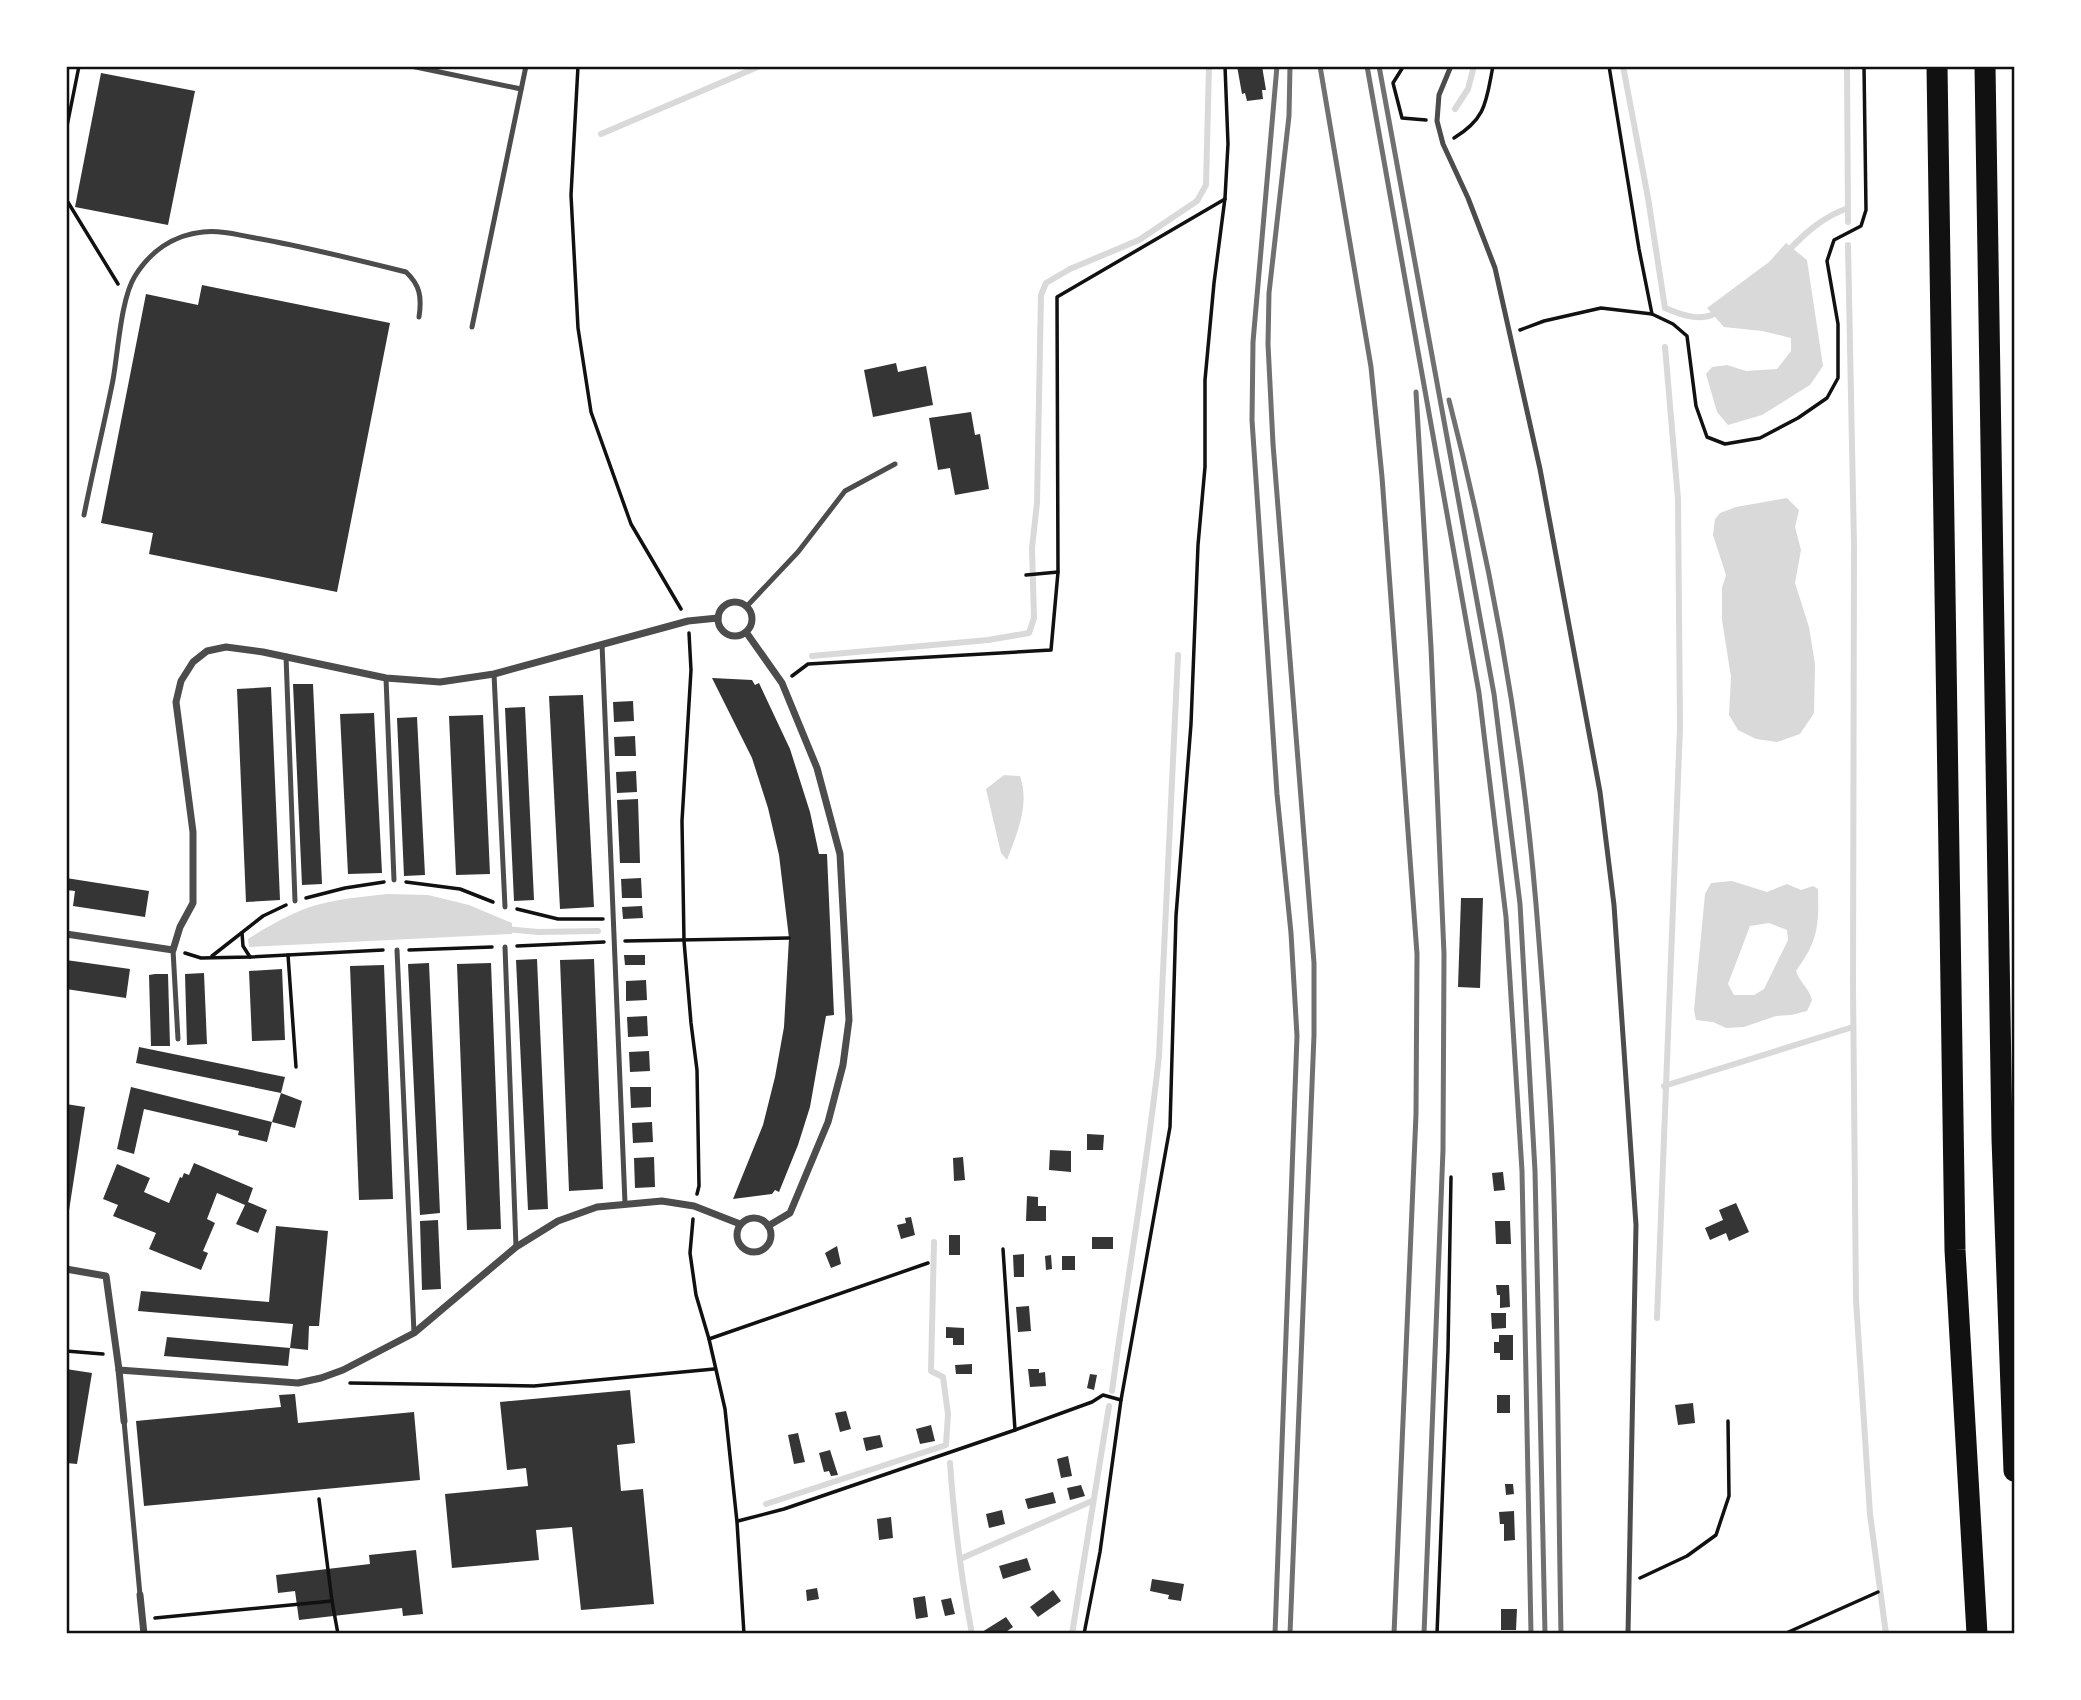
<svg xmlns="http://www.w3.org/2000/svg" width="2081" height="1700" font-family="'Fira Sans',sans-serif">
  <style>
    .water { fill: #d9d9d9; fill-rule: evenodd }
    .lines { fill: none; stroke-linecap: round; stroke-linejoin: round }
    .stream { stroke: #d9d9d9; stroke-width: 6 }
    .building { fill: #353535 }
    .path { stroke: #111; stroke-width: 3.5 }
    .service { stroke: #4c4c4c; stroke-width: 5 }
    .minor { stroke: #4c4c4c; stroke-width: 7 }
    .motorway { stroke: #111; stroke-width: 21 }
    .rail { stroke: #707070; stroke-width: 5 }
    .neatline { fill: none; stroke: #111; stroke-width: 2.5 }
  </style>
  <rect width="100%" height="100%" fill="#fff"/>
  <g class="water">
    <path d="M1786 243 1807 260 1823 366 1810 385 1762 415 1728 425 1717 412 1706 374 1712 367 1727 365 1746 371 1777 369 1791 351V338L1762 331 1724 327 1707 308 1769 262Z"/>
    <path d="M1787 498 1799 510 1795 527 1801 550 1795 583 1809 627 1815 664 1814 713 1800 734 1777 742 1756 739 1738 730 1729 715 1731 677 1722 620V588L1726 575 1713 535 1715 519 1720 513 1736 507Z"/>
    <path d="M1004 775 1020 776C1030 805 1017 833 1007 860L1001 853 986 789Z"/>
    <path d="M1732 881 1767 892 1787 884 1801 890 1813 886 1818 889C1819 926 1818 941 1796 971 1800 983 1809 988 1812 1000L1807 1011 1791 1015 1776 1016 1744 1027 1726 1028 1713 1022 1696 1020 1694 1010 1705 894 1711 883ZM1769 923 1787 930 1788 940 1764 989 1754 995H1734L1728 984 1750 926Z"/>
    <path d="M388 894 428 895 469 905 512 923V934L249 947 248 939C267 927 286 916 307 908 332 899 361 897 388 894Z"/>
  </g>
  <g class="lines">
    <g class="stream">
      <path d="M1623 66 1648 198 1665 308C1681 315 1703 323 1719 311"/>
      <path d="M1847 66 1848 222"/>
      <path d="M1455 109 1468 89 1474 66"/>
      <path d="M601 134 760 66"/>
      <path d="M1848 245 1854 545 1853 986 1856 1300 1870 1514 1886 1634"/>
      <path d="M1788 251C1806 232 1823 217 1848 208"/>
      <path d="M812 656 988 640 1029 633 1034 618 1032 548 1037 503 1041 295 1046 283 1070 269 1139 240 1197 201 1206 185 1209 66"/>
      <path d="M505 929 538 932 598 931"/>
      <path d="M1664 1086 1853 1027"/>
      <path d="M1657 1318 1680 727 1678 499 1665 347"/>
      <path d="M1112 1391C1127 1279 1147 1168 1159 1056L1178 655"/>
      <path d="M950 1463C954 1520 961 1577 972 1634"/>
      <path d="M766 1504 946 1445 948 1414 943 1377 931 1371 934 1242"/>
      <path d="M960 1559 1092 1501"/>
      <path d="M1072 1634 1109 1406"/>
    </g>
  </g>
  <g class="building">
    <path d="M1237 66H1262L1266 90H1262L1263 99 1247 101 1245 93 1242 94Z"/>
    <path d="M101 73 195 91 168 225 75 207Z"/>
    <path d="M202 285 390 323 337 592 149 554 153 533 101 523 146 294 198 305Z"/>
    <path d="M896 363 898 372 926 366 933 405 873 417 864 370Z"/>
    <path d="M971 412 975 435 980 434 989 489 955 495 950 468 938 470 929 418Z"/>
    <path d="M712 678 752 680 755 685 759 683 790 749 810 812 819 854H827L834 1015 826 1016 810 1107 798 1145 779 1192 775 1190 772 1194 733 1199 763 1125 775 1077 784 1027 789 938 779 855 768 808 752 758Z"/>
    <path d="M293 684H313L322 884 302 885Z"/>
    <path d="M271 687 280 900 246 902 237 689Z"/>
    <path d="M583 695 594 907 560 909 549 696Z"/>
    <path d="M633 701 634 721 614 722 613 702Z"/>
    <path d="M525 707 534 900 514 901 505 708Z"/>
    <path d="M374 713 382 873 348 874 340 714Z"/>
    <path d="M483 715 490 874 456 875 449 716Z"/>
    <path d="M417 717 425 875 404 876 397 718Z"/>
    <path d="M635 736 636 756H615L614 737Z"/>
    <path d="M636 771 637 792 617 793 616 772Z"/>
    <path d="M638 799 640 863H620L617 800Z"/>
    <path d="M66 878 149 891 145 917 73 906 75 891 66 890Z"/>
    <path d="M641 878 642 898H622L621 879Z"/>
    <path d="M1461 898H1483L1480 988 1458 987Z"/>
    <path d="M642 906 643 918 623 919 622 907Z"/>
    <path d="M624 955H645V965H625Z"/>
    <path d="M537 959 548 1209 528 1210 516 960Z"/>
    <path d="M594 959 603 1189 569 1191 560 960Z"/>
    <path d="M66 960 130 969 126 998 66 989Z"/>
    <path d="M429 963 440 1213 420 1215 408 964Z"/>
    <path d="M491 963 501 1229 467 1230 457 964Z"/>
    <path d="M384 965 393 1199 359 1200 350 966Z"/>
    <path d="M282 969 285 1040 252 1041 249 971Z"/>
    <path d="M204 973 207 1044 187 1045 185 974Z"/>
    <path d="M155 974H168L170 1046H151L149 975Z"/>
    <path d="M646 980 647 1000 626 1001V981Z"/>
    <path d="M647 1016 648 1036 628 1037 627 1017Z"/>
    <path d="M139 1047 285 1077 281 1093 136 1063Z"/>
    <path d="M649 1051 650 1071 630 1072 629 1052Z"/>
    <path d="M131 1087 272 1122 267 1142 238 1135 239 1131 144 1109 134 1154 117 1149Z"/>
    <path d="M630 1087H651V1107L631 1108Z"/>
    <path d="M281 1093 302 1101 295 1128 272 1122Z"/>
    <path d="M66 1104 85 1107 68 1217H66Z"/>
    <path d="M652 1122 653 1142 633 1143 632 1123Z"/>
    <path d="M1087 1134 1104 1135 1103 1150H1087Z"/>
    <path d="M1050 1150 1071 1151V1172L1049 1170Z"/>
    <path d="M654 1157 655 1187 635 1188 634 1158Z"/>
    <path d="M963 1157 965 1180 954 1181 953 1158Z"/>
    <path d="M194 1163 253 1188 248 1202 267 1210 258 1233 236 1224 245 1205 217 1193 207 1219 215 1223 203 1251 208 1253 201 1270 149 1249 156 1233 113 1216 118 1205 103 1199 117 1164 150 1178 144 1192 169 1203 180 1177 182 1178 184 1173 189 1175Z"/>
    <path d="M1503 1172 1505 1190 1494 1191 1492 1173Z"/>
    <path d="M1027 1196 1038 1197V1206H1046V1221H1026Z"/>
    <path d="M1736 1203 1749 1232 1729 1241 1726 1233 1710 1240 1705 1228 1723 1220 1719 1210Z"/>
    <path d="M911 1217 915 1235 901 1239 897 1225 906 1223 905 1218Z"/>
    <path d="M438 1220 441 1289 422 1290 420 1221Z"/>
    <path d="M1495 1221H1510L1511 1244H1496Z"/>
    <path d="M276 1226 328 1231 319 1326H309L308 1350 290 1348 293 1324 138 1311 141 1291 269 1302Z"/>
    <rect x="949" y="1235" width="11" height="20"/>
    <rect x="1092" y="1237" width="21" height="12"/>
    <path d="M837 1246 841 1264 831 1268 825 1253Z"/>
    <path d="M1024 1254V1277H1014L1013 1255Z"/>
    <path d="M1051 1255 1052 1269 1046 1270 1045 1256Z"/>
    <rect x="1062" y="1256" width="13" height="14"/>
    <path d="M1496 1285H1509L1510 1307 1500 1308V1295H1497Z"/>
    <path d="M1029 1306 1031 1331 1018 1332 1016 1307Z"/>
    <path d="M1491 1313H1506V1328L1492 1329Z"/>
    <path d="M946 1327 964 1328V1345H953V1338H946Z"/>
    <path d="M1499 1335H1513V1360H1500V1353H1494V1342H1499Z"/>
    <path d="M167 1337 290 1348 288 1366 164 1356Z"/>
    <path d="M972 1364V1374H956L955 1365Z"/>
    <path d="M66 1369 92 1373 77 1464 66 1463Z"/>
    <path d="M1028 1369H1039V1373L1045 1372 1046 1386 1030 1387Z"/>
    <path d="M1090 1374 1097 1375 1094 1390 1087 1388Z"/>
    <path d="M630 1390 635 1443 617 1445 621 1491 643 1489 654 1604 581 1610 572 1527 536 1530 539 1560 452 1568 445 1494 528 1486 526 1468 507 1470 500 1402Z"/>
    <path d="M295 1394 298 1423 414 1412 420 1480 144 1506 136 1421 281 1407 279 1395Z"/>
    <rect x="1497" y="1395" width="13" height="18"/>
    <path d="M1693 1403 1695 1423 1678 1425 1675 1405Z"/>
    <path d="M846 1411 851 1429 840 1432 835 1413Z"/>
    <path d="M931 1425 935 1441 920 1444 916 1429Z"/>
    <path d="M798 1433 805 1462 794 1464 788 1435Z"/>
    <path d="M880 1435 883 1447 866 1451 863 1438Z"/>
    <path d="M830 1450 838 1475 831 1476 829 1471 824 1472 819 1453Z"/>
    <path d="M1068 1456 1072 1476 1061 1478 1057 1459Z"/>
    <path d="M1505 1484H1513L1514 1494 1506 1495Z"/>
    <path d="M1081 1485 1085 1496 1070 1500 1067 1488Z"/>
    <path d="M1053 1492 1056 1503 1028 1509 1025 1499Z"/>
    <path d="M1002 1510 1005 1524 989 1528 986 1514Z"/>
    <path d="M1514 1511 1515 1540 1504 1541V1524H1500L1499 1512Z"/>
    <path d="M891 1517 893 1538 879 1540 877 1519Z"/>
    <path d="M416 1550 423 1614 403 1616 402 1608 299 1620 295 1591 278 1593 276 1575 370 1564 369 1555Z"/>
    <path d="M1027 1558 1031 1570 1003 1579 999 1566Z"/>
    <path d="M1152 1579 1184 1584 1181 1601 1168 1599 1169 1595 1150 1591Z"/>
    <path d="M817 1588 819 1599 807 1601 806 1590Z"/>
    <path d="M1053 1590 1061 1601 1038 1617 1030 1607Z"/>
    <path d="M925 1596 928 1617 916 1619 913 1598Z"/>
    <path d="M951 1598 955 1614 945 1616 941 1600Z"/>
    <path d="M1501 1609H1517L1516 1630H1501Z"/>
    <path d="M1006 1617 1013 1627 1003 1634H983L982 1632Z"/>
  </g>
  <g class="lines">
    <g class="path">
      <path d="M578 66 571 195 578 328 591 412 631 524 681 609"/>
      <path d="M1609 66 1639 249 1652 314 1673 324 1687 336 1696 406 1707 437 1725 444 1760 438 1798 418 1827 398 1838 378V324L1827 261 1834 240 1861 226 1866 210 1864 66"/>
      <path d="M1403 67 1393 83 1402 118 1426 120"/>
      <path d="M66 131 79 66"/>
      <path d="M1454 138C1487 118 1486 101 1493 66"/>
      <path d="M66 199 118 284"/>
      <path d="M1520 330 1544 321 1601 308 1652 314"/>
      <path d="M1026 575 1058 572"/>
      <path d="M689 633 691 670 682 821 684 941 691 1023 697 1070 699 1186 697 1194"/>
      <path d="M792 676 808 664 1051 650 1058 572 1057 297 1225 199"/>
      <path d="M406 882 460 889 493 902"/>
      <path d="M306 898 345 888 384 882"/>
      <path d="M517 909 558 919H603"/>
      <path d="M242 933 243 946 250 957"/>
      <path d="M625 941 789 938"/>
      <path d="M517 946 604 942"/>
      <path d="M409 950 492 947"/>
      <path d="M185 953 201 958 250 957 383 950"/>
      <path d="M288 955 296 1067"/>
      <path d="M212 956 263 916 286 905"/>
      <path d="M693 1219 690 1253 696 1295 709 1339 725 1409 737 1522 744 1634"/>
      <path d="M1003 1249 1015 1430 1092 1402 1103 1395 1121 1400"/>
      <path d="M709 1339 928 1263"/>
      <path d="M66 1351 103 1354"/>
      <path d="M350 1383 534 1386 714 1369"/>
      <path d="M319 1499 332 1601"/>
      <path d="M738 1521 784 1509 1015 1430"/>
      <path d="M1640 1578 1687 1556 1716 1535 1729 1496 1728 1421"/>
      <path d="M155 1618 332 1601 338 1634"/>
      <path d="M1084 1634 1100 1552 1121 1400 1170 1127 1176 916 1191 724 1198 545 1205 467V380L1214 283 1225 198 1228 144 1225 66"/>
      <path d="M1437 1634 1448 1350 1451 1177"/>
      <path d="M1784 1634 1878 1592"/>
    </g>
    <g class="service">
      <path d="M411 66 521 89"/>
      <path d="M1451 66 1439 95 1437 121 1443 144 1468 198 1495 268 1540 469 1600 792 1614 905 1636 1225 1628 1634"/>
      <path d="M472 327 526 66"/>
      <path d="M84 515C93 470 104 425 113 380 118 352 121 298 135 276 150 252 173 235 203 232 223 230 242 236 261 239 310 248 358 260 406 272 420 285 422 297 419 317"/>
      <path d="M747 606 798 552 845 491 895 464"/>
      <path d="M602 644 625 1203"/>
      <path d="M286 656 295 901"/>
      <path d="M494 674 505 907"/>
      <path d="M386 678 394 880"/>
      <path d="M505 947 516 1247"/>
      <path d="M173 950 178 1039"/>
      <path d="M397 950 414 1333"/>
      <path d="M124 1421 140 1595"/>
    </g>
    <g class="minor">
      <circle cx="735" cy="619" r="17"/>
      <path d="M746 632 782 683 817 768 840 854 849 1020 843 1065 828 1122 790 1213 768 1226"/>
      <path d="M66 934 173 950 180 927 193 903V832L176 702 181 681 193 662 207 651 226 647 263 652 386 678 440 682 494 674 688 621 718 618"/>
      <circle cx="754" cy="1235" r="17"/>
      <path d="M66 1269 106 1276 119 1370 298 1383 321 1378 343 1370 414 1333 516 1247 558 1221 597 1207 662 1201 694 1206 740 1224"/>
      <path d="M119 1370 124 1421"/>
      <path d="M140 1595 144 1634"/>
    </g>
    <g class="motorway">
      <path d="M1937 66 1955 1250 1977 1634"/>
      <path d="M1985 66 2002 1139 2014 1471"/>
    </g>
    <g class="rail">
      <path d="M1320 66 1371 367 1382 477 1417 954 1416 1114 1394 1634"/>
      <path d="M1367 66 1479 693 1506 917 1522 1171 1531 1634"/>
      <path d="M1379 66 1494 694 1520 904 1535 1171 1545 1634"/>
      <path d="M1416 392 1431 647 1444 954 1443 1150 1424 1634"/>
      <path d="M1449 400C1491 563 1522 736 1536 904 1543 990 1550 1078 1553 1165 1558 1321 1558 1477 1561 1634"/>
      <path d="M1275 1634 1297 1036 1291 933 1277 794 1252 420 1253 342 1277 66"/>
      <path d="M1290 1634 1314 1035V963L1273 444 1268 344 1269 293 1289 116 1290 66"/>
    </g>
  </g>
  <rect width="2081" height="1700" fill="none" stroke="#ffffff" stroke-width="136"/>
  <rect x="68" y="68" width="1945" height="1564" class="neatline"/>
</svg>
